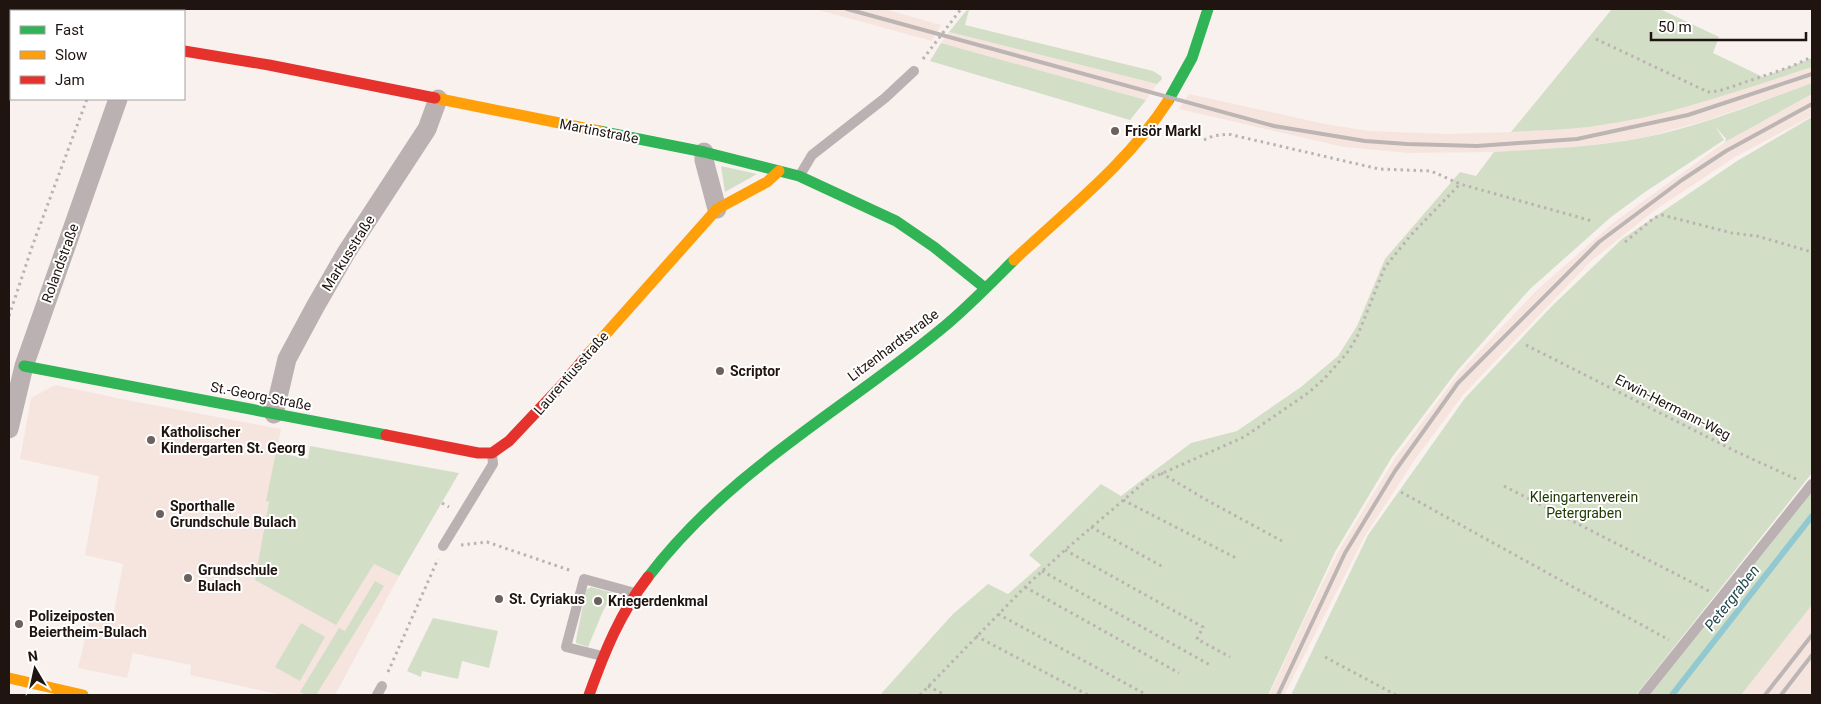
<svg xmlns="http://www.w3.org/2000/svg" width="1821" height="704" font-family="Roboto,sans-serif">
  <style>
    .built { fill: #f6e5df }
    .green { fill: #d3dec7 }
    .lines { fill: none; stroke-linecap: round; stroke-linejoin: round }
    .stream { stroke: #92c9d0; stroke-width: 6 }
    .path { stroke: #bbb3b2; stroke-width: 3; stroke-dasharray: 2.5 4; stroke-linecap: butt }
    .lane { stroke: #bcb1b2; stroke-width: 10 }
    .street { stroke: #bcb1b2; stroke-width: 19 }
    .fast { stroke: #30b455; stroke-width: 11 }
    .slow { stroke: #ff9f0a; stroke-width: 11 }
    .jam { stroke: #e5322d; stroke-width: 11 }
    .rail { stroke: #bcb5b3; stroke-width: 4 }
    .poi-dot { fill: #6b615e; stroke: #fff; stroke-width: 2 }
    .labels { text-anchor: middle; stroke-width: 4; stroke-linejoin: round; paint-order: stroke }
    .street-label { font-size: 14px; fill: #1f1410; stroke: #fff }
    .poi-label { font-size: 14px; font-weight: bold; fill: #1f1410; stroke: #fff; text-anchor: start }
    .park-label { font-size: 14px; fill: #1b3900; stroke: #fff }
    .water-label { font-size: 15px; font-style: italic; fill: #22484d; stroke: #fff }
  </style>
  <rect width="100%" height="100%" fill="#f8f1ee"/>
  <g class="built">
    <path d="M815 9H884L941 25 932 41Z"/>
    <path d="M949 32 1157 84 1146 100 941 43Z"/>
    <path d="M1812 67V83L1711 119 1643 138 1592 145 1545 149 1494 152 1408 153 1344 147 1179 109 1189 94 1325 124 1369 131 1447 134 1511 132 1595 126 1723 96Z"/>
    <path d="M1812 94V116L1735 157 1654 211 1591 261 1463 395 1416 458 1366 534 1284 695H1269L1306 616 1338 552 1365 507 1396 457 1459 373 1535 292 1613 223 1725 142Z"/>
    <path d="M55 385 127 400 281 429 267 501 375 564 399 576 335 695H282L190 675 191 665 133 653 127 678 78 668 91 613 113 617 123 564 85 555 99 476 20 459 31 398Z"/>
    <path d="M1812 605V695H1741L1777 649Z"/>
  </g>
  <g class="green">
    <path d="M1612 9H1660L1719 37 1713 53 1763 77 1812 58V67C1741 90 1670 116 1595 126 1568 130 1539 130 1511 132Z"/>
    <path d="M969 10 965 25 1153 71 1161 76 1162 79 1157 84 949 32 966 11Z"/>
    <path d="M941 43 1146 100 1130 120 930 61Z"/>
    <path d="M1812 83V94L1725 142 1726 139 1715 126 1724 140 1645 192 1611 217 1530 289 1457 371 1392 457 1335 552 1268 695H880L953 614 988 584 1008 594 1041 565 1029 555 1101 484 1121 496 1191 443 1237 431 1301 387 1338 356 1357 326 1385 259 1460 172 1476 176 1494 152C1543 149 1593 147 1642 138 1700 127 1756 103 1812 83Z"/>
    <path d="M1812 117V473L1636 695H1291L1368 535 1465 398 1551 307 1622 239 1737 161Z"/>
    <path d="M721 166 757 174 725 192Z"/>
    <path d="M310 446 459 473 399 576 374 564 336 625 255 580 269 502 266 501 276 452 308 459Z"/>
    <path d="M1812 490V605L1741 695H1648Z"/>
    <path d="M375 581 384 586 316 695H306L300 692 339 628 345 631Z"/>
    <path d="M591 587 613 593 603 611 588 647 576 643V640L586 590Z"/>
    <path d="M433 618 498 631 489 668 462 661 458 679 422 671 421 677 407 671Z"/>
    <path d="M301 623 325 637 300 681 275 667Z"/>
  </g>
  <g class="lines">
    <path class="stream" d="M1672 695 1812 516"/>
    <g class="path">
      <path d="M1596 39 1708 92 1719 91 1790 67 1812 57"/>
      <path d="M923 59 961 9"/>
      <path d="M1204 140 1213 136 1228 134 1379 169 1431 171 1460 184 1592 221"/>
      <path d="M1625 242 1654 218 1662 215 1732 233 1757 236 1812 252"/>
      <path d="M9 316 33 244 87 99"/>
      <path d="M1526 345 1737 452 1796 479"/>
      <path d="M1161 473 1210 502 1282 541"/>
      <path d="M1504 486 1709 591"/>
      <path d="M1401 492 1669 640"/>
      <path d="M1123 500 1236 558"/>
      <path d="M442 503 449 507"/>
      <path d="M1091 527 1165 568"/>
      <path d="M461 545 487 542 572 571"/>
      <path d="M1065 550 1203 627 1197 639 1230 657"/>
      <path d="M1042 571 1210 665"/>
      <path d="M1025 587 1179 673"/>
      <path d="M998 614 1147 695"/>
      <path d="M976 636 1088 695"/>
      <path d="M1325 657 1396 695"/>
      <path d="M388 672 438 559"/>
      <path d="M928 686 945 695"/>
      <path d="M920 695 1025 587 1065 550 1147 480 1244 437 1308 393 1324 379 1347 353 1357 337 1385 267 1411 235 1460 184"/>
    </g>
    <g class="lane">
      <path d="M800 175 812 155 885 98 914 71"/>
      <path d="M443 546 493 464 492 453"/>
      <path d="M602 656 566 647 584 579 635 593"/>
      <path d="M377 695 382 686"/>
      <path d="M1643 695 1812 484"/>
    </g>
    <g class="street">
      <path d="M9 20 11 21"/>
      <path d="M704 152V160L717 209"/>
      <path d="M274 414 287 359 315 307 346 253 427 129 438 99"/>
      <path d="M9 429 24 366 118 99"/>
    </g>
    <g class="fast">
      <path d="M1168 101 1192 58 1208 9"/>
      <path d="M599 131 704 152 799 176 896 221 934 247 985 288"/>
      <path d="M24 366 386 435"/>
      <path d="M648 577C730 470 839 413 940 330 966 309 990 284 1014 260"/>
    </g>
    <g class="slow">
      <path d="M435 98 599 131"/>
      <path d="M1014 260C1067 210 1128 163 1168 101"/>
      <path d="M588 354 717 209 767 182 779 171"/>
      <path d="M9 678 83 695"/>
    </g>
    <g class="jam">
      <path d="M184 51 269 65 435 98"/>
      <path d="M386 435 478 453H492L509 441 561 386 588 354"/>
      <path d="M589 695C604 653 620 613 648 577"/>
    </g>
    <g class="rail">
      <path d="M847 9 1274 126 1365 141 1407 144 1477 146 1577 139 1688 115 1812 74"/>
      <path d="M1278 695 1345 553 1395 471 1458 383 1599 242 1682 180 1726 151 1812 104"/>
      <path d="M1765 695 1812 635"/>
      <path d="M1781 695 1812 655"/>
    </g>
  </g>
  <g class="poi-dot">
    <circle cx="1115" cy="131" r="5"/>
    <circle cx="720" cy="371" r="5"/>
    <circle cx="151" cy="440" r="5"/>
    <circle cx="160" cy="514" r="5"/>
    <circle cx="188" cy="578" r="5"/>
    <circle cx="499" cy="599" r="5"/>
    <circle cx="598" cy="601" r="5"/>
    <circle cx="19" cy="624" r="5"/>
  </g>
  <g class="labels">
    <g class="street-label">
      <text transform="translate(599 131) rotate(11)" y="5">Martinstraße</text>
      <text transform="translate(348 253) rotate(-58)" y="5">Markusstraße</text>
      <text transform="translate(60 263) rotate(-70)" y="5">Rolandstraße</text>
      <text transform="translate(893 345) rotate(-37)" y="5">Litzenhardtstraße</text>
      <text transform="translate(571 373) rotate(-49)" y="5">Laurentiusstraße</text>
      <text transform="translate(261 396) rotate(11)" y="5">St.-Georg-Straße</text>
      <text transform="translate(1673 407) rotate(27)" y="5">Erwin-Hermann-Weg</text>
    </g>
    <g class="poi-label">
      <text x="1125" y="136">Frisör Markl</text>
      <text x="730" y="376">Scriptor</text>
      <text x="161" y="437">Katholischer<tspan x="161" dy="16">Kindergarten St. Georg</tspan></text>
      <text x="170" y="511">Sporthalle<tspan x="170" dy="16">Grundschule Bulach</tspan></text>
      <text x="198" y="575">Grundschule<tspan x="198" dy="16">Bulach</tspan></text>
      <text x="509" y="604">St. Cyriakus</text>
      <text x="608" y="606">Kriegerdenkmal</text>
      <text x="29" y="621">Polizeiposten<tspan x="29" dy="16">Beiertheim-Bulach</tspan></text>
    </g>
    <g class="park-label">
      <text x="1584" y="502">Kleingartenverein<tspan x="1584" dy="16">Petergraben</tspan></text>
    </g>
    <g class="water-label">
      <text transform="translate(1732 598) rotate(-52)" y="5">Petergraben</text>
    </g>
  </g>
  <rect width="1821" height="704" fill="none" stroke="#1f1410" stroke-width="20"/>
  <rect x="10" y="10" width="175" height="90" fill="#ffffff" stroke="#a5a19f"/>
  <rect x="20" y="26" width="25" height="8" fill="#30b455" stroke="#a5a19f"/>
  <text x="55" y="35" font-size="15" fill="#1f1410">Fast</text>
  <rect x="20" y="51" width="25" height="8" fill="#ff9f0a" stroke="#a5a19f"/>
  <text x="55" y="60" font-size="15" fill="#1f1410">Slow</text>
  <rect x="20" y="76" width="25" height="8" fill="#e5322d" stroke="#a5a19f"/>
  <text x="55" y="85" font-size="15" fill="#1f1410">Jam</text>
  <g transform="translate(35 669) rotate(351)" stroke="#ffffff" stroke-width="4" paint-order="stroke">
  <path d="M0-4L9 19L0 12L-9 19Z" fill="#1f1410"/>
  <text y="-8" font-size="14" font-weight="bold" text-anchor="middle" fill="#1f1410">N</text>
  </g>
  <path d="M1651 32v8h155v-8" fill="none" stroke="#1f1410" stroke-width="2.5"/>
  <text x="1658" y="32" font-size="15" fill="#1f1410" stroke="#ffffff" stroke-width="4" paint-order="stroke">50 m</text>
</svg>
